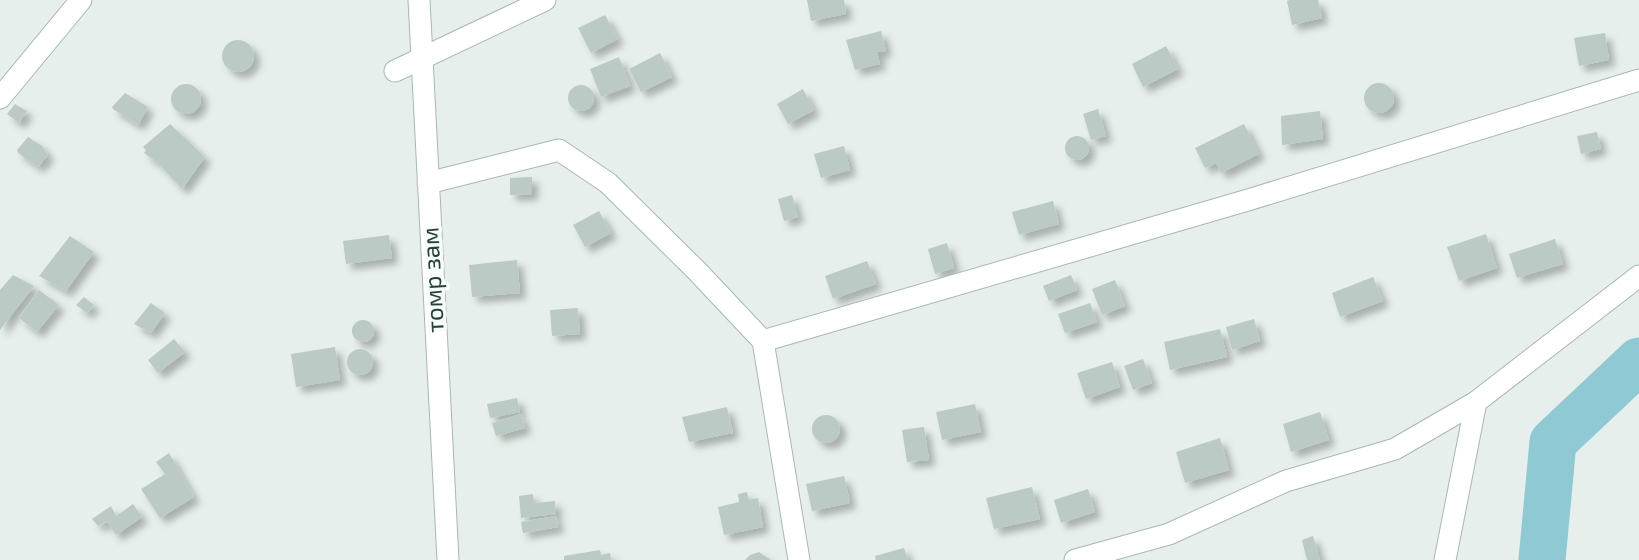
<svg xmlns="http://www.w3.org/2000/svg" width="1639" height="560" font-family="'Exo 2',sans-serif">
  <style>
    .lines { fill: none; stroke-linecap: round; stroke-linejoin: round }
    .river { stroke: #8ec9d4; stroke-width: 47 }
    .building { fill: #bbcac4; filter: url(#shadow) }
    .street-casing { stroke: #a8b8b2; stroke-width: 23 }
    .street { stroke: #fff; stroke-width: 21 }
    .labels { text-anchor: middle; stroke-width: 7; stroke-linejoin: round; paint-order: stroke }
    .street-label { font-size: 24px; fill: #24423a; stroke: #f7fbf9 }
  </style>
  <defs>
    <filter id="shadow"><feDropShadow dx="6" dy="6" stdDeviation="3.5" flood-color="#0004"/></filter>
  </defs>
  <rect width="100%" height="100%" fill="#e6efeb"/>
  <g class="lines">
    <path class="river" d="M1542 560 1553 442 1639 361"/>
  </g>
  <g class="building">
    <path d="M807 0H844L846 14 811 21Z"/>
    <path d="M1290 0H1318L1322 18 1292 25 1287 1Z"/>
    <path d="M605 15 618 39 591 53 578 28Z"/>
    <path d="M881 31 886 51 877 52 880 64 855 70 846 40Z"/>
    <path d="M1605 33 1609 60 1579 66 1574 38Z"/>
    <circle cx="238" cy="56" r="16"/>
    <path d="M1166 46 1178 69 1143 87 1132 64Z"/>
    <path d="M660 53 672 77 641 92 629 69Z"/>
    <path d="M619 57 630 86 601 97 590 69Z"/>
    <circle cx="1379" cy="98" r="15"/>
    <circle cx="186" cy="99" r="15"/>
    <circle cx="581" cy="98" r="13"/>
    <path d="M803 89 814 110 788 124 777 104Z"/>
    <path d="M125 93 148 107 138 125 113 109 112 107Z"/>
    <path d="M15 104 27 111 19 123 7 114Z"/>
    <path d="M1098 109 1106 136 1091 140 1083 114Z"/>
    <path d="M1320 111 1323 139 1282 145 1281 116Z"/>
    <path d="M170 124 205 157 182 189 159 164 144 153 146 150 143 147Z"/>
    <path d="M1244 124 1259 154 1221 173 1216 163 1205 168 1195 148Z"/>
    <path d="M1597 132 1601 149 1581 154 1577 136Z"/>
    <circle cx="1077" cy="148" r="12"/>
    <path d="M28 137 42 146 48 155 38 167 18 153 17 150Z"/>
    <path d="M844 146 850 170 821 178 814 154Z"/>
    <path d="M532 177V194L510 195V178Z"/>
    <path d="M792 195 798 217 784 221 778 199Z"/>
    <path d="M1053 201 1059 224 1019 235 1012 212Z"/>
    <path d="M599 211 611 233 585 247 573 225Z"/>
    <path d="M1486 234 1497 268 1459 281 1447 247Z"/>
    <path d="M389 235 392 258 346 264 343 241Z"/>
    <path d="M70 236 94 252 66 291 39 276Z"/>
    <path d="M1555 239 1563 264 1517 278 1509 254Z"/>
    <path d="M947 243 954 268 935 274 928 249Z"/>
    <path d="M517 260 520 293 472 297 469 265Z"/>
    <path d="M867 261 876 284 833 299 825 276Z"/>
    <path d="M13 275 34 286 0 330V290Z"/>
    <path d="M1071 275 1077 290 1049 301 1043 286Z"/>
    <path d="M1373 277 1383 301 1340 317 1332 293Z"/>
    <path d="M1115 280 1125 306 1102 315 1092 289Z"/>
    <path d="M39 290 59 305 37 332 19 318Z"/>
    <path d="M84 297 94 305 87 313 76 305Z"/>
    <path d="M151 303 165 313 151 333 134 324Z"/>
    <path d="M1090 303 1097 322 1065 333 1058 314Z"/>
    <path d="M578 308 580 334 552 336 550 310Z"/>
    <path d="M1254 319 1260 341 1232 350 1226 327Z"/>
    <circle cx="363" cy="331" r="11"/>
    <path d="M1220 329 1227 357 1170 370 1164 342Z"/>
    <path d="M174 339 185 352 158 373 148 360Z"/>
    <path d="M335 347 340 380 296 387 291 354Z"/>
    <circle cx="360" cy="362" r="13"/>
    <path d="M1143 359 1152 383 1133 390 1124 366Z"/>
    <path d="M1112 362 1120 387 1086 399 1077 373Z"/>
    <path d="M517 398 520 412 490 418 487 404Z"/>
    <path d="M975 404 981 432 942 440 936 412Z"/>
    <path d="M727 407 733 433 689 442 682 417Z"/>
    <path d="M1320 412 1329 440 1291 452 1283 424Z"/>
    <path d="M521 414 525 428 496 436 492 423Z"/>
    <circle cx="826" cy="429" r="14"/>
    <path d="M924 427 929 460 907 462 902 430Z"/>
    <path d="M1220 438 1229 470 1185 483 1176 452Z"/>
    <path d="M169 453 194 497 160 518 141 489 165 474 156 462Z"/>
    <path d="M844 476 850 503 812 511 806 484Z"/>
    <path d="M1032 487 1040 519 994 529 986 498Z"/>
    <path d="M1088 489 1095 512 1061 523 1054 500Z"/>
    <path d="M747 492 749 500 758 498 763 527 724 535 718 507 739 502 738 494Z"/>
    <path d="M533 494 534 503 555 501 556 514 521 518 519 496Z"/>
    <path d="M133 504 142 517 116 535 107 521 98 526 92 519 111 506 116 516Z"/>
    <path d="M556 516 558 527 523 533 521 522Z"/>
    <path d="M1313 536 1320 560H1307L1302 540Z"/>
    <path d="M904 548 908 560H876L875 556Z"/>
    <path d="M600 550 601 555 610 553 611 560H564V556Z"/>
    <path d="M759 552 771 560H745L750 555Z"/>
  </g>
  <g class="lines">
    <g class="street-casing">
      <g id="street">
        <path d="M419 0 448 560"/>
        <path d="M395 71 545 0"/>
        <path d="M0 98 81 0"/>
        <path d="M428 183 559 150 608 183 697 271 763 341 1248 200 1639 80"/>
        <path d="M763 341 799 560"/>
        <path d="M1075 560 1169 534 1286 481 1395 449 1476 402"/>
        <path d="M1445 560 1476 402 1639 276"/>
      </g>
    </g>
    <use href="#street" class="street"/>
  </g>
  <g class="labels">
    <g class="street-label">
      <text transform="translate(433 280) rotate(-93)" y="8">томр зам</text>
    </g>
  </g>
</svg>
